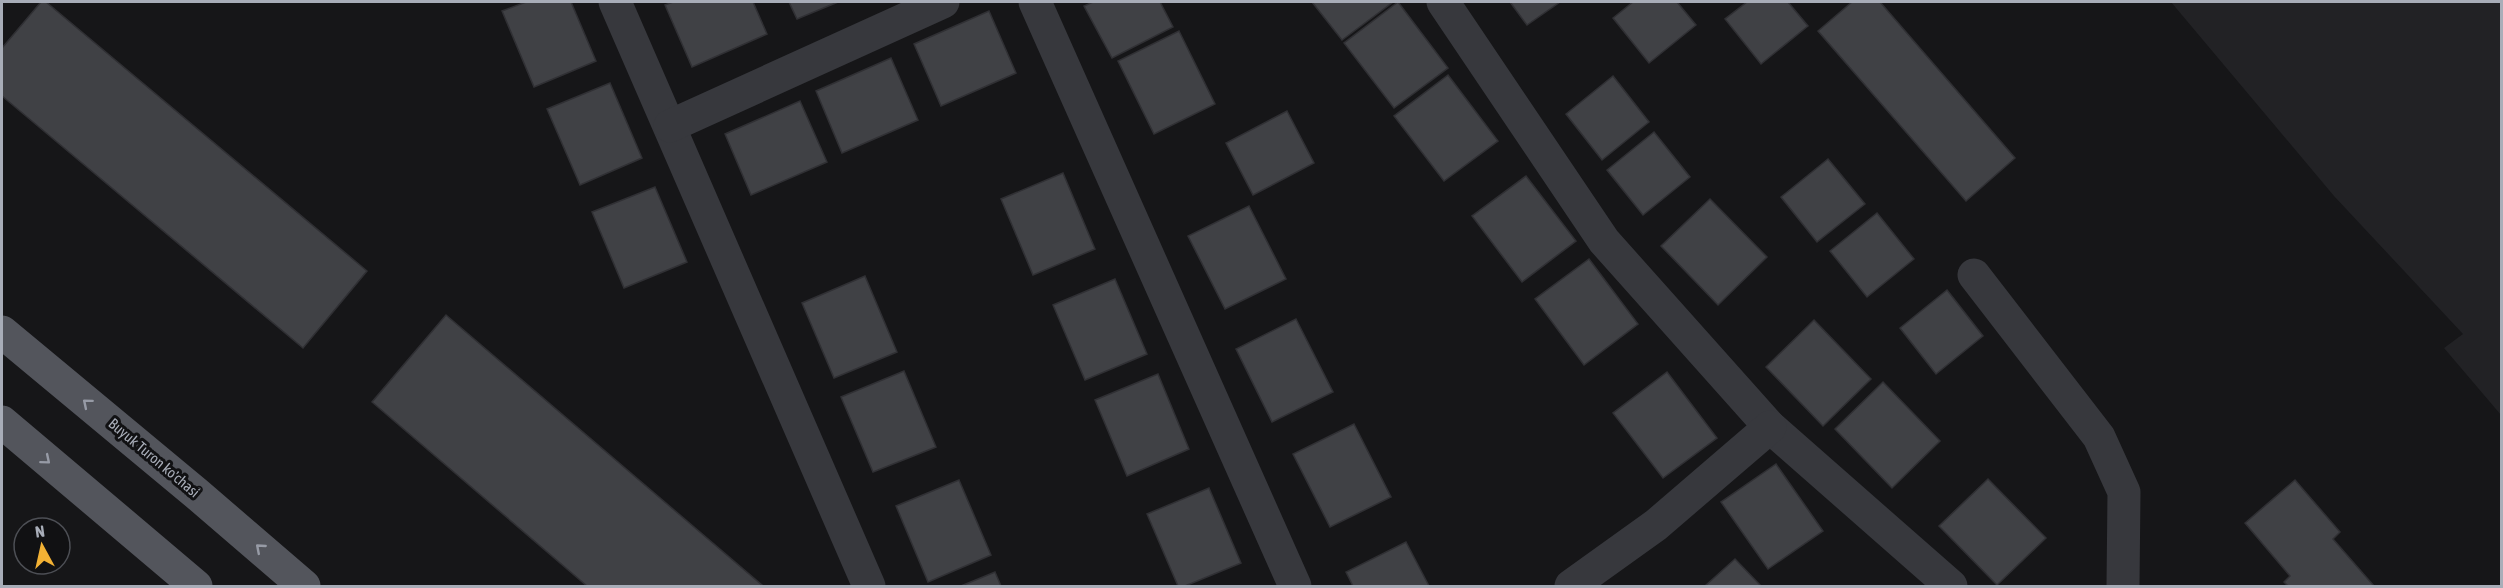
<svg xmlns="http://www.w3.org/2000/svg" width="2503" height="588" font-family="'Asap Condensed',sans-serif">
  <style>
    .built { fill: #222225 }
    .building { fill: #404145; stroke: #303034; stroke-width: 1.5 }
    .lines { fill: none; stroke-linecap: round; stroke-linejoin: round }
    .minor { stroke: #37383d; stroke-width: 33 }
    .major { stroke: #53555c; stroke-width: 33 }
    .oneway { stroke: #979ba6 }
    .labels { text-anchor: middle; stroke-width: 6; stroke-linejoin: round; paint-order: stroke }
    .street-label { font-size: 15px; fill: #a8adb8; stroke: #111113 }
  </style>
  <rect width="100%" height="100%" fill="#161618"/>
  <path class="built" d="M2171 2H2501V415L2444 348 2463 334 2334 196Z"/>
  <g class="building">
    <path d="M41 2H46L367 271 303 348 2 96V48Z"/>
    <path d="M526 2H571L596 61 534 87 502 11Z"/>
    <path d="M673 2H753L767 34 692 67 665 5Z"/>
    <path d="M789 2H838L797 19Z"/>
    <path d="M1093 2H1160L1173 27 1112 58 1084 6Z"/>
    <path d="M1312 2H1393L1342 40Z"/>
    <path d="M1398 2 1448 68 1394 108 1344 43Z"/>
    <path d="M1510 2H1560L1527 25Z"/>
    <path d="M1633 2H1677L1696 25 1649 63 1613 18Z"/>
    <path d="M1747 2H1788L1808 26 1761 64 1725 19Z"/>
    <path d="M1852 2H1880L2015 158 1966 201 1818 31Z"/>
    <path d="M989 11 1016 73 941 106 914 44Z"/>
    <path d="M1179 31 1215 104 1154 134 1118 61Z"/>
    <path d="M891 58 918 120 842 153 816 91Z"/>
    <path d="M1448 75 1498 141 1444 181 1394 116Z"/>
    <path d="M1613 76 1649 122 1602 160 1566 114Z"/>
    <path d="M610 83 642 158 580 185 547 109Z"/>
    <path d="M800 101 827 162 751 195 725 134Z"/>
    <path d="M1287 111 1314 163 1253 195 1226 143Z"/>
    <path d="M1654 132 1690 177 1643 215 1607 170Z"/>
    <path d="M1828 159 1865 204 1817 242 1781 197Z"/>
    <path d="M1063 173 1095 249 1033 275 1001 199Z"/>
    <path d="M1526 176 1576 241 1522 282 1472 216Z"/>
    <path d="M655 187 687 262 624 288 592 212Z"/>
    <path d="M1710 199 1767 257 1718 305 1661 246Z"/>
    <path d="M1249 206 1286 279 1225 309 1188 236Z"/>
    <path d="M1877 213 1914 259 1867 297 1830 251Z"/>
    <path d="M1589 259 1638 324 1584 365 1535 299Z"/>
    <path d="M865 276 897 352 834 378 802 303Z"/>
    <path d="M1115 279 1147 354 1085 380 1053 305Z"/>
    <path d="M1947 290 1983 336 1936 374 1900 328Z"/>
    <path d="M446 315 763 586H587L372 402Z"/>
    <path d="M1296 319 1333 392 1272 422 1236 349Z"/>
    <path d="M1814 320 1871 379 1823 426 1766 367Z"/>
    <path d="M904 371 936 447 873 472 841 397Z"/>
    <path d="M1667 372 1717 438 1663 478 1613 413Z"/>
    <path d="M1158 374 1189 449 1127 476 1095 400Z"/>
    <path d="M1883 382 1940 441 1892 488 1835 429Z"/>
    <path d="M1354 424 1391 497 1330 527 1293 454Z"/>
    <path d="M1776 464 1823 531 1768 569 1721 502Z"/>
    <path d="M1988 479 2046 538 1997 585 1939 526Z"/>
    <path d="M959 480 991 555 928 582 896 506Z"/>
    <path d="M2295 480 2340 532 2333 539 2374 586H2288L2284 582 2290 576 2245 523Z"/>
    <path d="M1209 488 1241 563 1185 586H1178L1147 514Z"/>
    <path d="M1406 542 1429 586H1353L1346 572Z"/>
    <path d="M1735 559 1761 586H1705Z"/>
    <path d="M995 572 1001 586H961Z"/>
  </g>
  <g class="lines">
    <g class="minor">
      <path d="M615 2 869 586"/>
      <path d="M1035 2 1295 586"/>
      <path d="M1443 2 1604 241 1770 427 1951 586"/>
      <path d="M670 126 943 2"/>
      <path d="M1974 275 2099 437 2124 492 2123 586"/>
      <path d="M1571 586 1656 525 1770 427"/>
    </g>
    <g class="major">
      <path d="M2 332 197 494 304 586"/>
      <path d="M2 422 196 586"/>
    </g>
  </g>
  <defs><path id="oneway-chevron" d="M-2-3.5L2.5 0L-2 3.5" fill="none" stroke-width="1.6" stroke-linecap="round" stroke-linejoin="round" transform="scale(1.5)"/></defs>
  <g class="oneway">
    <use href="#oneway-chevron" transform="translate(87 403) rotate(-140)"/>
    <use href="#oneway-chevron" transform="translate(46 460) rotate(40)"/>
    <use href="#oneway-chevron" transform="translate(260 548) rotate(-139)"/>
  </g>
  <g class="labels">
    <g class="street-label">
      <text transform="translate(154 458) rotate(40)" y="5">Buyuk Turon ko'chasi</text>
    </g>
  </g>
  <rect width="2503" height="588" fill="none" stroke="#a8adb8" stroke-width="6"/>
  <g transform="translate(42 546) rotate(352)"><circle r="28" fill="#111113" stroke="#4d4f55" stroke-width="1.5"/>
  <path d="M0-4.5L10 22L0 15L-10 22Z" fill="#f2b134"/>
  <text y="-9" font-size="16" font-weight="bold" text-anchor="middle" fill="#a8adb8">N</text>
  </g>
</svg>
